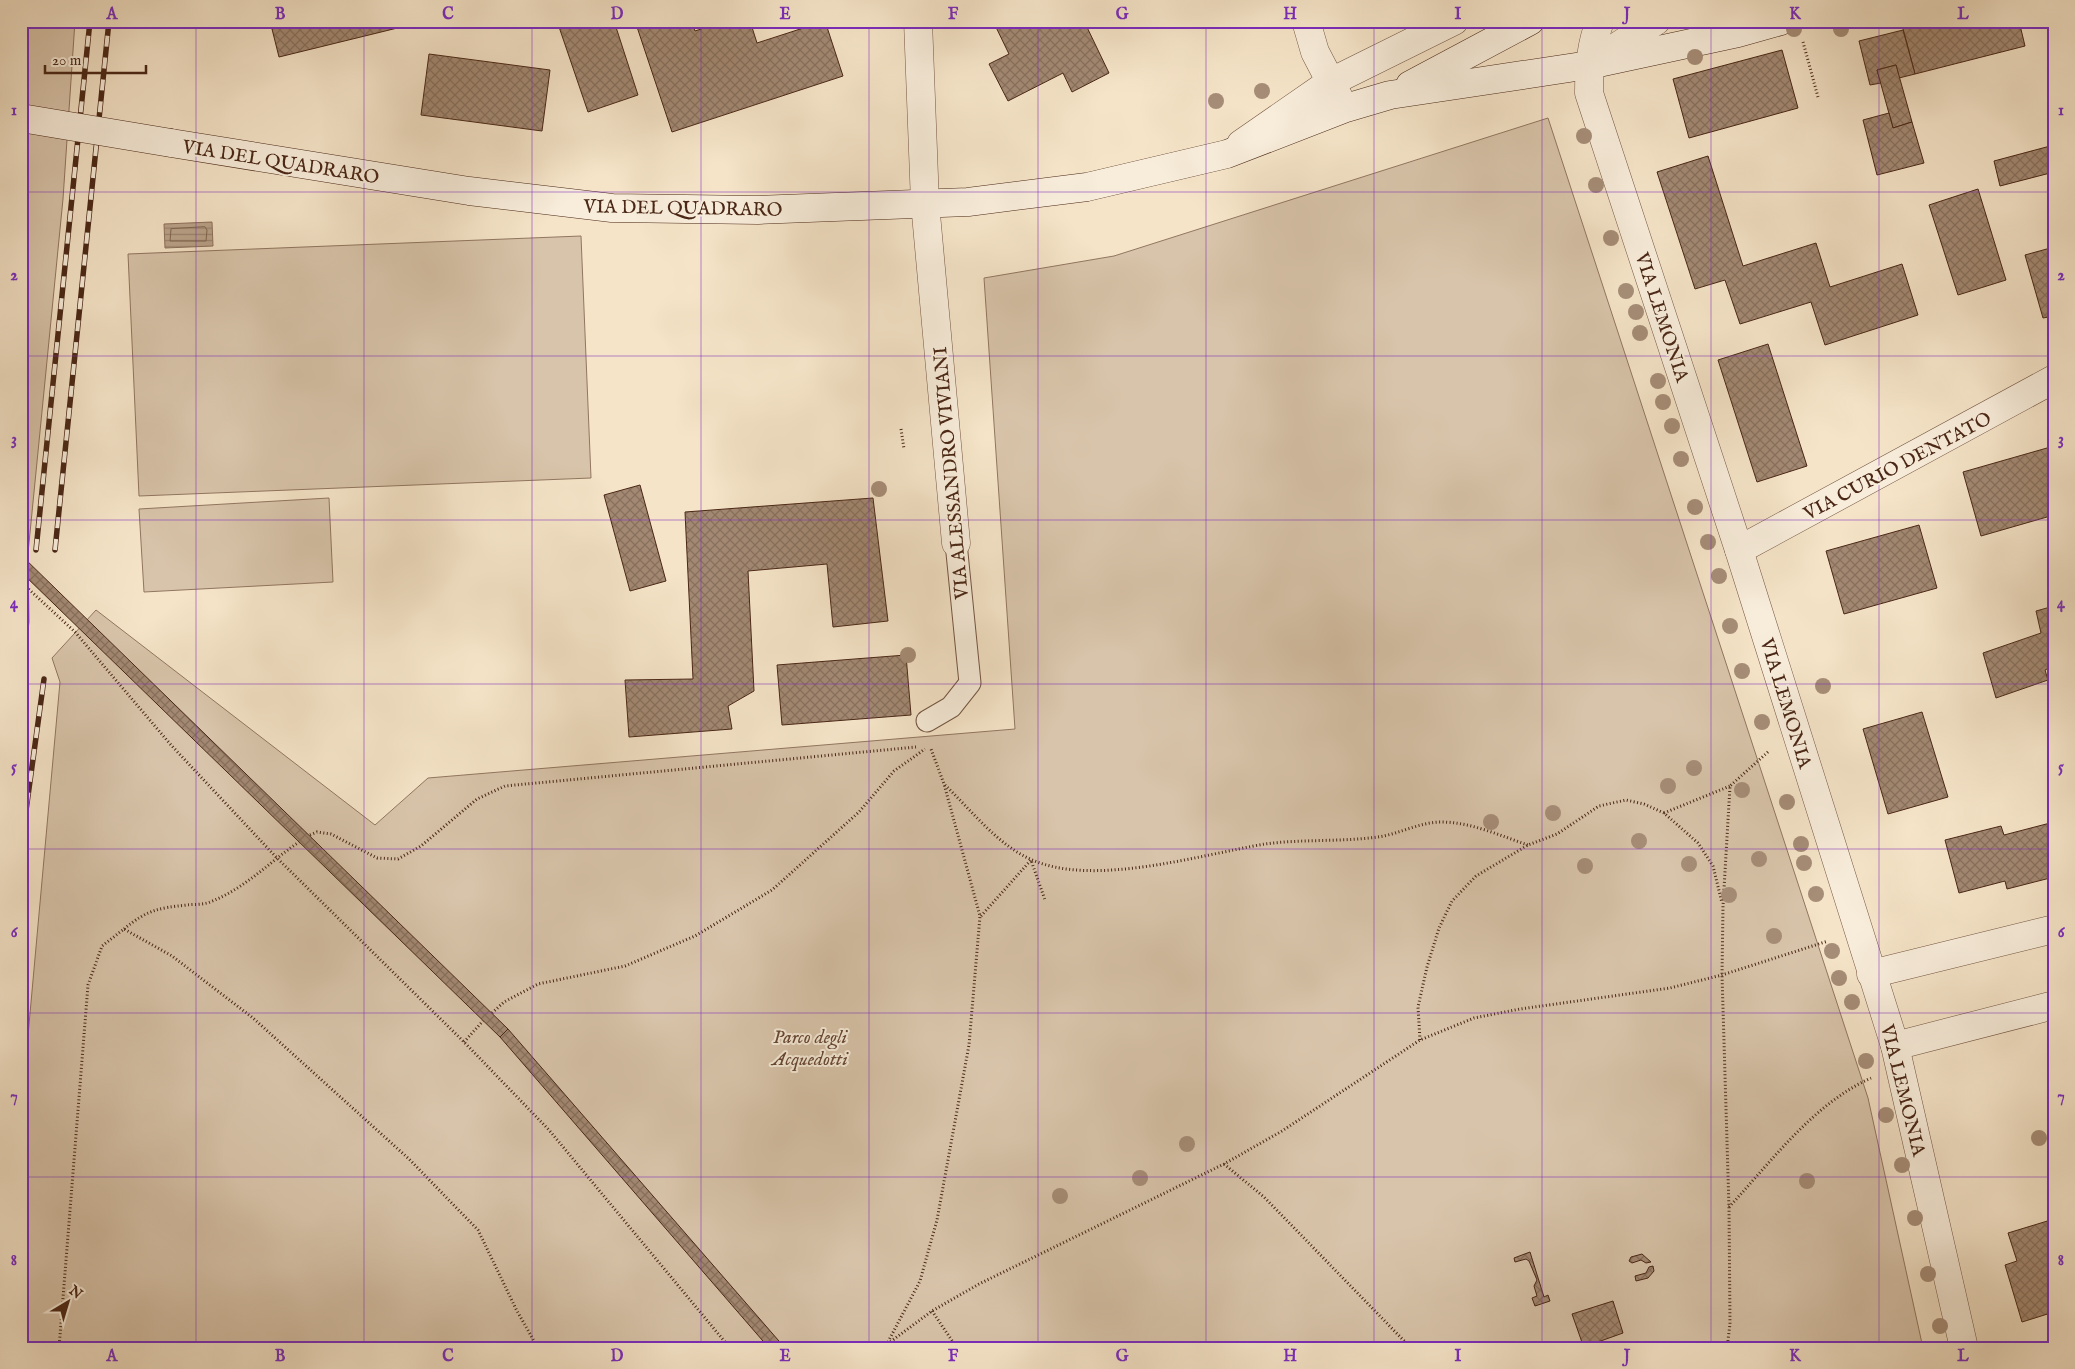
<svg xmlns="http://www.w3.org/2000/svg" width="2075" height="1369" font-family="'IM FELL English',serif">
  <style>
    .green { fill: #d8c4aa; stroke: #917660 }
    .water { fill: url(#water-rules); stroke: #8e725c }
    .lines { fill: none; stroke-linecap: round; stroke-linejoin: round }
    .shore { stroke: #826650; stroke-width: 1 }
    .building { fill: url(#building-cross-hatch); stroke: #4a2716 }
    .pedestrian-casing { stroke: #755642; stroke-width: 23 }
    .minor-casing { stroke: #755642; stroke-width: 29 }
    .secondary-casing { stroke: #4a2716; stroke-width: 29 }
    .path { stroke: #4a2716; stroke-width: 3; stroke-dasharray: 1 2.5; stroke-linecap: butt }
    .pedestrian { stroke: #f8eddb; stroke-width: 21 }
    .minor { stroke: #f8eddb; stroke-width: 28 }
    .secondary { stroke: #f8eddb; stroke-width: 28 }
    .rail-casing { stroke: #4a2716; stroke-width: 5.5 }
    .rail { stroke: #f8eddb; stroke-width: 4; stroke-dasharray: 11; stroke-linecap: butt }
    .secondary-bridge-casing { stroke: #4a2716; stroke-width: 29; stroke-linecap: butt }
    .secondary-bridge { stroke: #f8eddb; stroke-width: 28 }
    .tree { fill: #a68d77 }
    .grid { fill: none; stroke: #7b2cbf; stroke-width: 1; stroke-opacity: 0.55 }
    .labels { text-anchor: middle; stroke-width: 4; stroke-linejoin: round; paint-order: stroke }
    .street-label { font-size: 19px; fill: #4a2716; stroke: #f8eddb }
    .park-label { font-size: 19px; font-style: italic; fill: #664634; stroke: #f8eddb }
    .neatline { fill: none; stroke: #7b2cbf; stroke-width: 2 }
    .grid-label { font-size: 16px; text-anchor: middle; font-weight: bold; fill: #7b2cbf }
  </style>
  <defs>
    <pattern id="water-rules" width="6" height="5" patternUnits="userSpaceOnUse" patternTransform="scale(1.25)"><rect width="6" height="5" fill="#bba48b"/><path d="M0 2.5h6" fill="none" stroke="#9a8671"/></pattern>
    <pattern id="building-cross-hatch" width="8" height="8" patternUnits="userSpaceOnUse" patternTransform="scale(1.25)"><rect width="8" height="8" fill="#a38973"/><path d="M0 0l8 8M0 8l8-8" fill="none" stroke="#87705d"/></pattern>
  </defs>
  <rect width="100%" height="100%" fill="#f5e4c8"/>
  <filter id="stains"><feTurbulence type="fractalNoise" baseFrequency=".004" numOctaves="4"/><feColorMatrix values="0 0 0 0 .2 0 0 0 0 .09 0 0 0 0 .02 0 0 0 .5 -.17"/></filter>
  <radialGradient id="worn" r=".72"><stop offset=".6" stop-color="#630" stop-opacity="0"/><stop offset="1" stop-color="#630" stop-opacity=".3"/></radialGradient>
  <g class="green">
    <path d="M21 21H75L63 199 28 553 29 622 21 681Z"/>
    <path d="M1548 118 1868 1098 1923 1348H21V1113L60 682 52 658 96 610 375 825 428 778 1015 729 984 278 1114 256Z"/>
    <path d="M581 236 591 478 139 496 128 254Z"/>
    <path d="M329 498 333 582 144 592 139 509Z"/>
  </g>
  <path class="water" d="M212 222 213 246 165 248 164 224Z"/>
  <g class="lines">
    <path class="shore" d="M205 227 207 230 206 241H170L171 229Z"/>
  </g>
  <g class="building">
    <path d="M304 21H426L279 57 272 29Z"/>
    <path d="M557 21H614L638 95 588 112Z"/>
    <path d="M635 21H691L695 31 725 21H750L757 43 825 21 843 76 672 132Z"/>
    <path d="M993 21H1084L1109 73 1072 92 1063 73 1008 101 989 64 1009 54Z"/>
    <path d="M1901 21H2019L2025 46 1915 74Z"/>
    <path d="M1903 30 1915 74 1899 78 1896 65 1877 70 1881 83 1870 85 1859 41Z"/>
    <path d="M1782 50 1798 108 1689 138 1673 79Z"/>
    <path d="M429 54 550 70 542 131 421 115Z"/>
    <path d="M1896 65 1912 122 1893 128 1877 70Z"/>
    <path d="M1889 113 1893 128 1912 122 1924 163 1877 175 1863 120Z"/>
    <path d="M2054 145V172L2000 186 1994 161Z"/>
    <path d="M1708 156 1743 266 1816 243 1830 287 1902 264 1918 315 1825 345 1811 302 1740 324 1725 280 1695 289 1657 172Z"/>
    <path d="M1978 189 2006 280 1958 295 1929 205Z"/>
    <path d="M2054 247V316L2043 318 2025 255Z"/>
    <path d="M1768 344 1807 466 1757 482 1718 360Z"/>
    <path d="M2054 446V515L1981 536 1963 472Z"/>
    <path d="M640 485 666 581 630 591 604 495Z"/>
    <path d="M873 498 888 621 833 627 827 564 748 571 754 691 728 706 732 729 629 737 625 680 693 679 685 512Z"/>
    <path d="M1919 525 1937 588 1844 614 1826 551Z"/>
    <path d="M21 555 508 1029 500 1037 21 572Z"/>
    <path d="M2054 606V674L2051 667 2045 670 2048 680 1996 698 1983 653 2041 633 2036 611Z"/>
    <path d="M906 655 911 715 782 725 777 665Z"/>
    <path d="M1922 712 1948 797 1888 814 1863 729Z"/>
    <path d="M2054 822V877L2007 889 2005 881 1959 893 1945 840 2001 826 2004 835Z"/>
    <path d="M508 1029 785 1348H769L500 1037Z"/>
    <path d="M2054 1219V1312L2022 1322 2005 1265 2017 1261 2008 1233Z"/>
    <path d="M1530 1252 1544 1297 1548 1295 1550 1301 1535 1306 1532 1298 1537 1296 1534 1286 1537 1280 1529 1261 1526 1259 1515 1262 1514 1258Z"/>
    <path d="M1642 1254 1651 1262 1646 1263 1641 1260 1632 1263 1629 1261 1631 1257Z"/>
    <path d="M1653 1266 1654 1271 1648 1278 1636 1281 1635 1276 1646 1273 1649 1267Z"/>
    <path d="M1613 1301 1623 1333 1595 1343 1597 1348H1584L1572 1314Z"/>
  </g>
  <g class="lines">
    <g class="pedestrian-casing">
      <path id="pedestrian" d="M927 721 951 707 970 683 956 543"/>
    </g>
    <g class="minor-casing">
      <g id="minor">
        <path d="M918 21 925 203 956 543"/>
        <path d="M1306 21 1315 52 1339 98"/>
        <path d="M1600 21C1591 45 1589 67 1589 93L1739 550 1895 1046 1964 1348"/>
        <path d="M1589 65 1656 21"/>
        <path d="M1241 144 1329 83 1454 21"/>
        <path d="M1739 550 2054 379"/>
        <path d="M1871 974 2054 929"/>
        <path d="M1895 1046 2054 1005"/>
      </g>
    </g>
    <g class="secondary-casing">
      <g id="secondary">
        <path d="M1410 85 1530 21"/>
        <path d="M171 143 469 191 612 208 758 210 968 202 1087 187 1227 154 1346 108 1390 95 1589 65 1738 33 1781 21"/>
      </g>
    </g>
    <g class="path">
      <path d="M1803 42 1818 97"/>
      <path d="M901 429 904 449"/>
      <path d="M21 582 75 632 171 745 276 857 464 1042 549 1130 730 1348"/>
      <path d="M945 785C971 810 997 844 1030 859 1092 888 1199 855 1265 844 1302 839 1341 842 1378 837 1399 834 1420 822 1441 822 1471 822 1501 836 1528 845"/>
      <path d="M1664 813 1730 786"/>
      <path d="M310 835 317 832 331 834 377 858 398 859 421 846 477 799 505 786 916 747"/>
      <path d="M981 916 1031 860 1045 900"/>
      <path d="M124 929C147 910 158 908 187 905 194 904 203 905 210 902 246 888 268 863 299 842"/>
      <path d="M492 1013 504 1002 538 984 625 966 695 936 772 890 859 812 894 771 925 749"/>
      <path d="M1420 1040 1418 1007 1427 967 1439 928 1452 901 1476 876 1528 845 1557 834 1599 806 1626 800 1644 804 1664 813 1698 843 1713 866 1722 903"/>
      <path d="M464 1042 483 1021"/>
      <path d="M1224 1164 1264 1197 1411 1348"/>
      <path d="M1729 1207C1772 1161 1813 1104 1871 1078"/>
      <path d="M932 1311 957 1348"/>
      <path d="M888 1342 920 1281 937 1220 969 1045 980 916 944 784 931 749"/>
      <path d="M59 1348 88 985 102 946 124 929 172 956 253 1018 409 1159 478 1230 517 1311 538 1348"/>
      <path d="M882 1348 932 1311 979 1284 1224 1164 1282 1131 1420 1040 1474 1018 1520 1009 1670 988 1722 975 1828 941"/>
      <path d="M1727 1348 1730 1324 1729 1208 1722 975 1723 906 1730 786 1769 751"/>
    </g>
    <use href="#pedestrian" class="pedestrian"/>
    <use href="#minor" class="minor"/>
    <use href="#secondary" class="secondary"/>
    <g class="rail-casing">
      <g id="rail">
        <path d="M36 550 90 21"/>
        <path d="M55 550 109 21"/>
        <path d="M21 694 24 676"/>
        <path d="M21 847 44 679"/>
      </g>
    </g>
    <use href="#rail" class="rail"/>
    <g class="secondary-bridge-casing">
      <path id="secondary-bridge" d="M21 118 171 143"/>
    </g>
    <use href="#secondary-bridge" class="secondary-bridge"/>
  </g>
  <g class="tree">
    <circle cx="1794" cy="29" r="8"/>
    <circle cx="1841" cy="29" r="8"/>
    <circle cx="1695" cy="57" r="8"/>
    <circle cx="1262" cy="91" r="8"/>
    <circle cx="1216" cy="101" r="8"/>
    <circle cx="1584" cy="136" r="8"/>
    <circle cx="1596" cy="185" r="8"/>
    <circle cx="1611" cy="238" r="8"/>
    <circle cx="1626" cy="291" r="8"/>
    <circle cx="1636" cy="312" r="8"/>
    <circle cx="1640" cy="333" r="8"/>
    <circle cx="1658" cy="381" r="8"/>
    <circle cx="1663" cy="402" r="8"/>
    <circle cx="1672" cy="426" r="8"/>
    <circle cx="1681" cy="459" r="8"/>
    <circle cx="879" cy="489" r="8"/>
    <circle cx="1695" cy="507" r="8"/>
    <circle cx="1708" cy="542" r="8"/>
    <circle cx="1719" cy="576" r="8"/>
    <circle cx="1730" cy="626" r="8"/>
    <circle cx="908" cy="655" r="8"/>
    <circle cx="1742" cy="671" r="8"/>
    <circle cx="1823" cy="686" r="8"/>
    <circle cx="1762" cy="722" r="8"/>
    <circle cx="1694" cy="768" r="8"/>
    <circle cx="1668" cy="786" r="8"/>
    <circle cx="1742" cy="790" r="8"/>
    <circle cx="1787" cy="802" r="8"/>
    <circle cx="1553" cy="813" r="8"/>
    <circle cx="1491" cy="822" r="8"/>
    <circle cx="1639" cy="841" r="8"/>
    <circle cx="1801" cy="844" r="8"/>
    <circle cx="1759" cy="859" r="8"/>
    <circle cx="1804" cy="863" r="8"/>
    <circle cx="1689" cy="864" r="8"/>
    <circle cx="1585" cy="866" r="8"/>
    <circle cx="1816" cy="894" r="8"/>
    <circle cx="1729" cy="895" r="8"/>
    <circle cx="1774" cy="936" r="8"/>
    <circle cx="1832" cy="951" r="8"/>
    <circle cx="1839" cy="978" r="8"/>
    <circle cx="1852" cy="1002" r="8"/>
    <circle cx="1866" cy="1061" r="8"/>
    <circle cx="1886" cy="1115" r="8"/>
    <circle cx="2039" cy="1138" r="8"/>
    <circle cx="1187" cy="1144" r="8"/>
    <circle cx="1902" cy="1165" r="8"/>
    <circle cx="1140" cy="1178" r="8"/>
    <circle cx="1807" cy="1181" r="8"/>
    <circle cx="1060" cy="1196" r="8"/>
    <circle cx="1915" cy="1218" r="8"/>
    <circle cx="1928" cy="1274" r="8"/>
    <circle cx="1940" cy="1326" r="8"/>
  </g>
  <path class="grid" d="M196 21V1348M364 21V1348M532 21V1348M701 21V1348M869 21V1348M1038 21V1348M1206 21V1348M1374 21V1348M1542 21V1348M1711 21V1348M1879 21V1348M21 192H2054M21 356H2054M21 520H2054M21 684H2054M21 849H2054M21 1013H2054M21 1177H2054"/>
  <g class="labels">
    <g class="street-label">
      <text transform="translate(281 161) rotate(9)" y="7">VIA DEL QUADRARO</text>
      <text transform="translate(683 207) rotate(1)" y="7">VIA DEL QUADRARO</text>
      <text transform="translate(1663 317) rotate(72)" y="7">VIA LEMONIA</text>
      <text transform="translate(1897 465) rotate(-28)" y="7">VIA CURIO DENTATO</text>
      <text transform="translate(950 473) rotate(-95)" y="7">VIA ALESSANDRO VIVIANI</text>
      <text transform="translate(1787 703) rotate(73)" y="7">VIA LEMONIA</text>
      <text transform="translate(1904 1090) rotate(76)" y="7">VIA LEMONIA</text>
    </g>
    <g class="park-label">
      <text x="810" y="1043">Parco degli<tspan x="810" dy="22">Acquedotti</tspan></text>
    </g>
  </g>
  <rect width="2075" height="1369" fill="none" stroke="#f5e4c8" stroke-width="55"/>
  <g transform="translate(68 1302) rotate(38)" stroke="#f8eddb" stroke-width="4" paint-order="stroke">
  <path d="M0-4L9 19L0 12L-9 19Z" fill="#4a2716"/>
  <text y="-8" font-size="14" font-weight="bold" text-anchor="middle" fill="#4a2716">N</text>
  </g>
  <path d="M45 65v8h101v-8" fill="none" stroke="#4a2716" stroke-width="2.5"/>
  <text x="52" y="65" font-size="15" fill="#4a2716" stroke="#f8eddb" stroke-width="4" paint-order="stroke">20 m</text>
  <rect x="28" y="28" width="2020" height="1314" class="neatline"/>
  <g class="grid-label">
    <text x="112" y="19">A</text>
    <text x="280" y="19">B</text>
    <text x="448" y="19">C</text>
    <text x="617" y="19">D</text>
    <text x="785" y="19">E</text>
    <text x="953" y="19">F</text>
    <text x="1122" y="19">G</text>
    <text x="1290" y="19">H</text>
    <text x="1458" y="19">I</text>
    <text x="1627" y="19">J</text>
    <text x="1795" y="19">K</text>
    <text x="1963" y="19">L</text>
    <text x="14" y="115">1</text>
    <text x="2061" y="115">1</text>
    <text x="14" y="280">2</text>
    <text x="2061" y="280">2</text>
    <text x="14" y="444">3</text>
    <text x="2061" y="444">3</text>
    <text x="14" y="608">4</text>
    <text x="2061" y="608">4</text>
    <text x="14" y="772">5</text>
    <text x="2061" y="772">5</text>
    <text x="14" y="937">6</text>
    <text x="2061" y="937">6</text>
    <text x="14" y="1101">7</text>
    <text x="2061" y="1101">7</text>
    <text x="14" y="1265">8</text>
    <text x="2061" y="1265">8</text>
    <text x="112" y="1361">A</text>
    <text x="280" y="1361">B</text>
    <text x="448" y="1361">C</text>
    <text x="617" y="1361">D</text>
    <text x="785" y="1361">E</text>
    <text x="953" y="1361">F</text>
    <text x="1122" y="1361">G</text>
    <text x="1290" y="1361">H</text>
    <text x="1458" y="1361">I</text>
    <text x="1627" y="1361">J</text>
    <text x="1795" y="1361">K</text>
    <text x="1963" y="1361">L</text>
  </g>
  <rect width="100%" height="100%" filter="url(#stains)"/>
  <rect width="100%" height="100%" fill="url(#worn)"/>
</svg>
